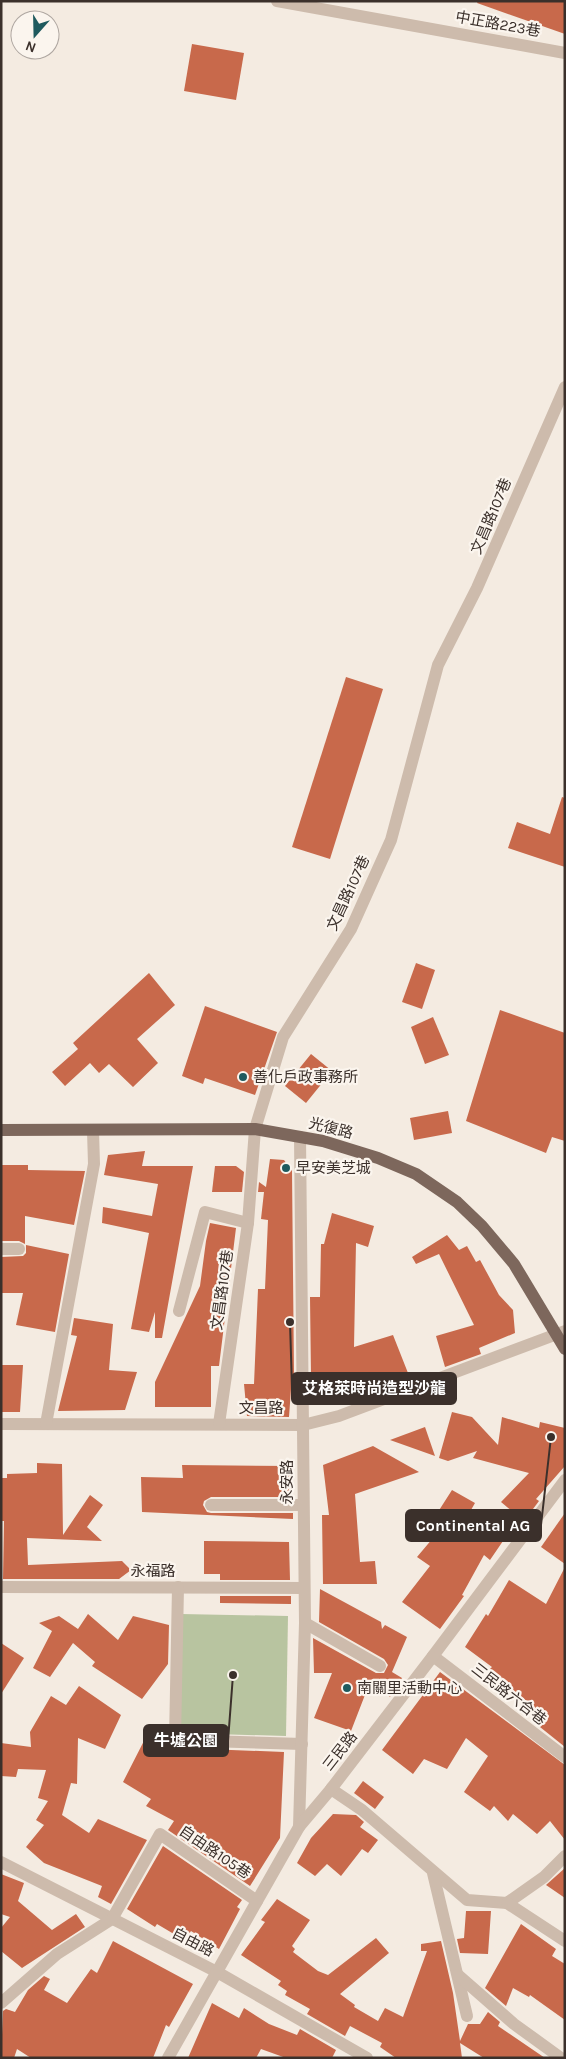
<svg xmlns="http://www.w3.org/2000/svg" width="566" height="2059" font-family="Karla,'Noto Sans TC',sans-serif">
  <style>
    .green { fill: #b8c4a0 }
    .building { fill: #c8694b }
    .lines { fill: none; stroke-linecap: round; stroke-linejoin: round }
    .minor { stroke: #cdbbac; stroke-width: 12 }
    .major { stroke: #7d675c; stroke-width: 12 }
    .poi-dot { fill: #1f5a5e; stroke: #fbf5ee; stroke-width: 2 }
    .labels { text-anchor: middle; stroke-width: 4.5; stroke-linejoin: round; paint-order: stroke }
    .street-label { font-size: 15px; fill: #3b302b; stroke: #fbf5ee }
    .poi-label { font-size: 15px; fill: #3b302b; stroke: #fbf5ee; text-anchor: start }
    .leader { fill: none; stroke: #3b302b; stroke-width: 2 }
    .callout-dot { fill: #3b302b; stroke: #fbf5ee; stroke-width: 2 }
    .callout { fill: #3b302b; stroke: #3b302b; stroke-width: 2 }
    .callout-label { font-size: 16px; text-anchor: middle; font-weight: bold; fill: #fff }
  </style>
  <rect width="100%" height="100%" fill="#f4ebe1"/>
  <path class="green" d="M181 1614 288 1616 286 1736 179 1733Z"/>
  <g class="building">
    <path d="M478 1H565V34L477 3Z"/>
    <path d="M192 44 244 53 236 100 184 91Z"/>
    <path d="M346 677 383 689 330 859 292 847Z"/>
    <path d="M562 797 565 798V867L508 848 517 822 550 834Z"/>
    <path d="M416 963 435 970 422 1009 402 1002Z"/>
    <path d="M149 973 175 1005 137 1039 158 1063 133 1087 109 1064 99 1073 90 1063 65 1086 52 1072 78 1049 73 1043Z"/>
    <path d="M205 1006 277 1032 255 1095 205 1078 203 1084 182 1076Z"/>
    <path d="M500 1010 565 1033V1141L552 1137 546 1153 466 1121Z"/>
    <path d="M433 1017 449 1055 425 1064 411 1027Z"/>
    <path d="M311 1054 332 1071 306 1103 285 1086Z"/>
    <path d="M448 1111 452 1133 414 1140 410 1118Z"/>
    <path d="M145 1151 142 1166H193L162 1338H155V1312L149 1332 131 1329 149 1233 102 1223 103 1207 152 1216 158 1184 104 1175 108 1155Z"/>
    <path d="M270 1159 284 1160 292 1171 294 1375H292L289 1417 247 1416 244 1384H254L258 1289H265L268 1220 261 1219 264 1192H258L259 1182 266 1187Z"/>
    <path d="M1 1165H28V1170L85 1171 74 1225 25 1216V1244L19 1241H1Z"/>
    <path d="M215 1166H236L244 1172 242 1192H212Z"/>
    <path d="M332 1213 374 1226 368 1247 356 1243 354 1347 393 1335 408 1373 359 1389V1392L333 1400 319 1396 317 1376H311L310 1297H320L321 1244H324Z"/>
    <path d="M210 1223 236 1228 219 1366H211V1407H155V1382L200 1286 206 1241Z"/>
    <path d="M447 1235 459 1250 467 1246 476 1262 480 1260 499 1295 513 1310 515 1333 479 1348 481 1354 445 1367 436 1336 474 1325 439 1254 416 1264 412 1257Z"/>
    <path d="M26 1245 69 1254 55 1332 16 1325 23 1293H1V1257L23 1256 26 1253Z"/>
    <path d="M74 1318 113 1324 109 1370 137 1372 125 1410 58 1411 77 1336 71 1335Z"/>
    <path d="M1 1365H23L20 1412H1Z"/>
    <path d="M452 1412 472 1417 498 1445 502 1417 539 1428 540 1422 565 1428V1466L536 1499 539 1501 524 1521 501 1502 529 1473 473 1458 477 1451 448 1461 439 1458Z"/>
    <path d="M425 1427 435 1456 390 1440Z"/>
    <path d="M373 1446 419 1472 355 1494 360 1562 375 1561 377 1584H323L322 1515H329L323 1465Z"/>
    <path d="M37 1463 62 1464 63 1535 90 1495 103 1505 87 1527 102 1541 27 1538 28 1565 122 1561 131 1570 119 1579H3L4 1521H1V1478H7V1474L37 1473Z"/>
    <path d="M182 1465 292 1466V1497H211L204 1501 203 1505 207 1512 211 1513H293V1519L142 1512 141 1477 183 1478Z"/>
    <path d="M452 1490 475 1503 467 1517 503 1541 490 1560 484 1555 462 1595 464 1596 440 1629 402 1602 430 1566 417 1557 433 1538 422 1531 431 1512 436 1515Z"/>
    <path d="M565 1513V1564L541 1547Z"/>
    <path d="M204 1541 289 1542 290 1580H220V1574H204Z"/>
    <path d="M565 1567V1747L540 1727 547 1717 499 1679 500 1677 490 1669 492 1667 465 1647 486 1614 488 1616 509 1580 546 1604Z"/>
    <path d="M320 1589 381 1622 382 1629 385 1625 407 1637 392 1672 402 1678 390 1697 370 1682 351 1731 314 1718 332 1673H314L313 1638 376 1673H384L388 1665 384 1659 319 1622Z"/>
    <path d="M220 1596H291V1604L220 1603Z"/>
    <path d="M88 1614 118 1640 133 1616 169 1625 168 1664 142 1699 92 1666 95 1662 73 1643 50 1677 33 1668 52 1631 39 1623 59 1616 78 1629Z"/>
    <path d="M1 1643 24 1658 1 1694Z"/>
    <path d="M440 1672 565 1765V1840L550 1821 537 1834 513 1814 508 1821 494 1806 490 1811 464 1792 488 1756 466 1738 447 1769 424 1759 413 1774 382 1750Z"/>
    <path d="M79 1686 121 1715 105 1749 78 1738 77 1784 71 1783 62 1815 89 1833 98 1819 147 1840 111 1904 98 1897 102 1886 44 1863 26 1847 44 1825 36 1820 48 1801 38 1798 46 1770 18 1769 16 1777 1 1776V1743L31 1747 30 1732 51 1696 66 1705Z"/>
    <path d="M148 1733 178 1753 181 1748 284 1752 280 1838 250 1886 168 1830 174 1821 146 1806 151 1799 123 1782Z"/>
    <path d="M363 1781 384 1797 375 1809 354 1793Z"/>
    <path d="M333 1814 356 1815 364 1822 360 1827 378 1840 368 1853 362 1849 341 1876 327 1864 315 1876 297 1863 311 1838Z"/>
    <path d="M163 1846 242 1900 237 1907 240 1909 219 1949 191 1931 184 1940 157 1924 155 1927 127 1909Z"/>
    <path d="M565 1868V1898L546 1885Z"/>
    <path d="M1 1874 24 1883 18 1901 52 1930 76 1914 85 1927 22 1968 1 1951V1928L10 1917 1 1914Z"/>
    <path d="M277 1899 310 1920 292 1946 295 1949 293 1952 318 1971 328 1975 376 1938 389 1953 340 1994 355 2005 354 2007 378 2021 385 2008 403 2017 427 1951H421V1944L441 1941 453 1993 460 2041 468 2024H480L488 2012 500 2022 498 2026 545 2058H484L460 2043 462 2058H396L380 2047 382 2043 350 2026 345 2036 307 2014 310 2009 285 1995 287 1991 278 1985 281 1981 241 1955 265 1922 261 1920Z"/>
    <path d="M466 1911H491L488 1954 460 1953 457 1939 464 1938Z"/>
    <path d="M521 1924 556 1949 552 1956 565 1964V2020L530 1995 529 1997 513 1988 506 2006 485 1988Z"/>
    <path d="M113 1941 193 1984 169 2027 166 2025 153 2058H31L17 2049 14 2058H1L3 2011 6 2009 15 2012 28 1990 44 1976 50 1979 44 1990 67 2003 91 1969 97 1973Z"/>
    <path d="M212 2003 239 2018 244 2008 269 2024 297 2035 300 2029 336 2050 332 2058H286L261 2049 256 2058H188Z"/>
  </g>
  <g class="lines">
    <g class="minor">
      <path d="M277 1 565 53"/>
      <path d="M1 1249H19"/>
      <path d="M179 1311 205 1212 248 1223"/>
      <path d="M1 1424 303 1425 339 1416 565 1331"/>
      <path d="M46 1424 94 1164 93 1131"/>
      <path d="M219 1424 248 1223 255 1129 283 1037 351 929 391 840 438 665 477 588 565 387"/>
      <path d="M211 1505H303"/>
      <path d="M1 1587 304 1588"/>
      <path d="M178 1587 175 1740 302 1744"/>
      <path d="M305 1623 380 1666"/>
      <path d="M433 1656 565 1757"/>
      <path d="M331 1789 362 1810 467 1900 507 1903 544 1877 565 1856"/>
      <path d="M299 1827 305 1623 300 1137"/>
      <path d="M1 1862 217 1972 367 2058"/>
      <path d="M433 1873 467 2016"/>
      <path d="M507 1903 565 1941"/>
      <path d="M458 1975 514 2024 561 2058"/>
      <path d="M1 2003 57 1954 112 1919 160 1834 257 1901"/>
      <path d="M168 2058 299 1827 331 1789 433 1656 565 1480"/>
    </g>
    <path class="major" d="M1 1130 255 1129 323 1141 378 1158 416 1174 457 1202 482 1226 514 1264 565 1349"/>
  </g>
  <g class="poi-dot">
    <circle cx="243" cy="1077" r="5"/>
    <circle cx="286" cy="1168" r="5"/>
    <circle cx="347" cy="1688" r="5"/>
  </g>
  <g class="labels">
    <g class="street-label">
      <text transform="translate(498 24) rotate(10)" y="5">中正路223巷</text>
      <text transform="translate(491 516) rotate(-67)" y="5">文昌路107巷</text>
      <text transform="translate(348 893) rotate(-65)" y="5">文昌路107巷</text>
      <text transform="translate(331 1128) rotate(14)" y="5">光復路</text>
      <text transform="translate(222 1290) rotate(-82)" y="5">文昌路107巷</text>
      <text x="261" y="1413">文昌路</text>
      <text transform="translate(287 1482) rotate(-90)" y="5">永安路</text>
      <text x="153" y="1576">永福路</text>
      <text transform="translate(509 1694) rotate(38)" y="5">三民路六合巷</text>
      <text transform="translate(340 1751) rotate(-52)" y="5">三民路</text>
      <text transform="translate(215 1852) rotate(34)" y="5">自由路105巷</text>
      <text transform="translate(193 1942) rotate(27)" y="5">自由路</text>
    </g>
    <g class="poi-label">
      <text x="253" y="1082">善化戶政事務所</text>
      <text x="296" y="1173">早安美芝城</text>
      <text x="357" y="1693">南關里活動中心</text>
    </g>
  </g>
  <path class="leader" d="M290 1322L292 1388M551 1437L541 1525M233 1675L228 1741"/>
  <g class="callout-dot">
    <circle cx="290" cy="1322" r="5"/>
    <circle cx="551" cy="1437" r="5"/>
    <circle cx="233" cy="1675" r="5"/>
  </g>
  <g class="callout">
    <rect x="292" y="1373" width="164" height="31" rx="5"/>
    <rect x="406" y="1510" width="135" height="31" rx="5"/>
    <rect x="144" y="1725" width="84" height="31" rx="5"/>
  </g>
  <g class="callout-label">
    <text x="374" y="1394">艾格萊時尚造型沙龍</text>
    <text x="473" y="1531">Continental AG</text>
    <text x="186" y="1746">牛墟公園</text>
  </g>
  <rect width="566" height="2059" fill="none" stroke="#3b302b" stroke-width="5"/>
  <g transform="translate(35 35) rotate(200)"><circle r="24" fill="#fbf5ee" stroke="#aea6a0"/>
  <path d="M0-4L9 19L0 12L-9 19Z" fill="#1f5a5e"/>
  <text y="-8" font-size="14" font-weight="bold" text-anchor="middle" fill="#3b302b">N</text>
  </g>
</svg>
